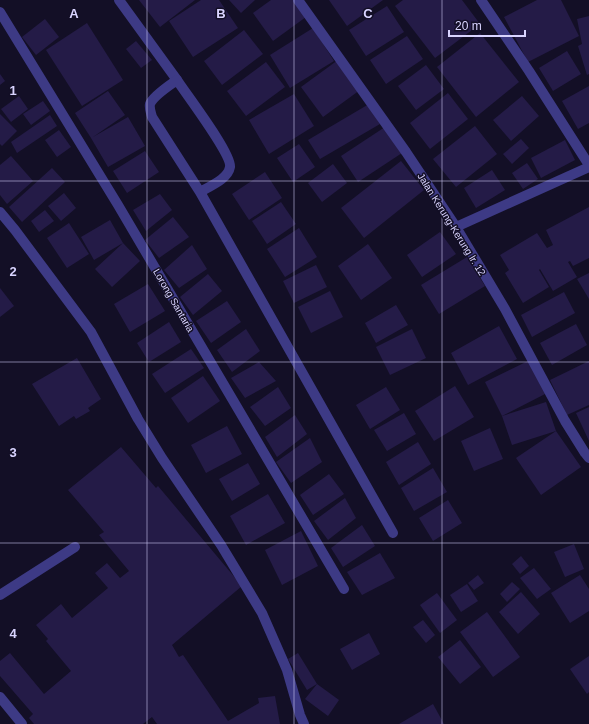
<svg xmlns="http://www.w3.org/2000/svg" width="589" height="724" font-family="Arial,sans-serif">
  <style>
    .building { fill: #241b47 }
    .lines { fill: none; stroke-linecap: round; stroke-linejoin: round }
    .service { stroke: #3d3a85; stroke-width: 10 }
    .minor { stroke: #3d3a85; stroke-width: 10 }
    .grid { fill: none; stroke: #d9d4ff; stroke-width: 1; stroke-opacity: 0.55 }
    .labels { text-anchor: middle; stroke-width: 3; stroke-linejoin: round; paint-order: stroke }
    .street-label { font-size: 10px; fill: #d9d4ff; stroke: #130f26 }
    .grid-label { font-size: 13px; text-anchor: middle; font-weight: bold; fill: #d9d4ff; stroke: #130f26; stroke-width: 3; stroke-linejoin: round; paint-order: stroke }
  </style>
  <rect width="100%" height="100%" fill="#130f26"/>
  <g class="building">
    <path d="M139 0H195L160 27Z"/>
    <path d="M201 0H219L238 28 193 57 169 21Z"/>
    <path d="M229 0H255L241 13Z"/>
    <path d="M271 0H294L306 17 273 41 253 13Z"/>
    <path d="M329 0H383L347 26Z"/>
    <path d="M403 0H462L480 24 435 58 395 6Z"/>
    <path d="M537 0H561L579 36 528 62 504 17Z"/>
    <path d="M387 6 404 32 366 56 349 30Z"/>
    <path d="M589 16V74L587 75 578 46 582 44 577 19Z"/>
    <path d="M45 19 59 37 36 55 22 37Z"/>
    <path d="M87 23 123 80 82 106 46 50Z"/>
    <path d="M313 28 334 61 290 88 270 55Z"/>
    <path d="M244 30 263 54 222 85 204 61Z"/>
    <path d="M480 33 519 82 476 117 437 67Z"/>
    <path d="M407 36 423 59 386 84 370 60Z"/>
    <path d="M136 41 152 60 141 68 126 49Z"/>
    <path d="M567 51 581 74 553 91 539 68Z"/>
    <path d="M338 60 360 90 323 117 301 87Z"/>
    <path d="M266 62 285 87 246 116 227 91Z"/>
    <path d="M426 65 444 89 416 110 398 86Z"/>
    <path d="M0 74 5 81 0 85Z"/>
    <path d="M589 86V123L578 129 562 101Z"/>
    <path d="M108 91 125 115 93 137 128 117 145 146 108 167 91 138 75 113Z"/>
    <path d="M448 93 468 119 430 149 410 123Z"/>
    <path d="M294 94 314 126 269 154 249 120Z"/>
    <path d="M19 96 28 109 11 122 1 109Z"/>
    <path d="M522 96 539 116 511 141 493 120Z"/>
    <path d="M43 101 50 111 31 125 23 114Z"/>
    <path d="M369 104 380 124 320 159 308 140Z"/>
    <path d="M0 114 17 131 2 146 0 144Z"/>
    <path d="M50 115 57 126 17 153 11 142Z"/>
    <path d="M475 126 497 154 456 187 433 159Z"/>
    <path d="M385 127 402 153 358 182 341 156Z"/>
    <path d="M59 130 71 147 57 157 45 140Z"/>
    <path d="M521 139 529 148 512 164 503 154Z"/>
    <path d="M565 140 575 160 541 178 531 158Z"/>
    <path d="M299 144 315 167 293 182 277 158Z"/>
    <path d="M145 151 159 172 127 193 113 171Z"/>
    <path d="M11 156 33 181 7 204 0 195V165Z"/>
    <path d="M401 161 424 190 364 238 341 208Z"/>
    <path d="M527 163 538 179 523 189 512 173Z"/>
    <path d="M333 164 347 183 322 202 308 183Z"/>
    <path d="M52 168 65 182 22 222 9 207Z"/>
    <path d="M492 170 505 190 476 208 464 188Z"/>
    <path d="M265 172 282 198 249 220 232 194Z"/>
    <path d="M64 193 76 208 61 221 48 206Z"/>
    <path d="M160 194 172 210 146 231 133 210Z"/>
    <path d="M281 202 296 224 267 244 252 221Z"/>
    <path d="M589 207V258L573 266 570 261 568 262 577 277 553 291 540 269 539 270 549 287 523 303 505 273 509 270 500 255 537 233 547 248 553 245 546 230Z"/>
    <path d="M45 210 54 221 39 232 31 221Z"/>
    <path d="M173 217 189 237 159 258 145 240Z"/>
    <path d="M110 220 123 243 140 261 112 287 95 269 123 243 94 260 81 237Z"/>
    <path d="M69 223 89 254 67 268 47 238Z"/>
    <path d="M299 228 317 257 285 277 267 249Z"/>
    <path d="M440 232 456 254 422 277 407 255Z"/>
    <path d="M368 244 392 278 361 300 338 266Z"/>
    <path d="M192 245 207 269 179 288 164 270Z"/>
    <path d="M467 257 485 286 439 314 421 285Z"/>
    <path d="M316 265 327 287 294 303 283 281Z"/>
    <path d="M589 273V299L577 279Z"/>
    <path d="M208 274 222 291 193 315 180 297Z"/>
    <path d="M148 284 165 311 130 332 114 304Z"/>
    <path d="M0 288 14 306 0 317Z"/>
    <path d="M330 291 343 317 311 333 298 307Z"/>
    <path d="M564 292 575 313 532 337 521 315Z"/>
    <path d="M227 301 241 322 211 343 196 321Z"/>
    <path d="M396 305 408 325 376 343 365 323Z"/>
    <path d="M169 322 181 342 149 362 137 343Z"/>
    <path d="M576 324 587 345 552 365 540 343Z"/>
    <path d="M499 326 517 359 468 385 451 353Z"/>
    <path d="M246 329 260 351 232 372 217 350Z"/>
    <path d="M412 329 426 358 390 375 376 347Z"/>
    <path d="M191 349 204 368 165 393 152 374Z"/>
    <path d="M77 358 101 399 88 408 90 411 76 419 74 416 59 426 32 384Z"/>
    <path d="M530 360 547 393 502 416 546 402 556 431 512 445 502 416 485 382Z"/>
    <path d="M589 361V405L567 415 550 380Z"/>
    <path d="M259 362 276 381 245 398 231 378Z"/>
    <path d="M203 376 220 401 188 423 171 398Z"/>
    <path d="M455 386 474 417 434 441 415 411Z"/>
    <path d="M278 387 291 408 265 426 250 407Z"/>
    <path d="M386 387 400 410 370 429 356 405Z"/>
    <path d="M589 407V441L576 413Z"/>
    <path d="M404 413 416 434 387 451 374 430Z"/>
    <path d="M295 415 307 434 277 457 265 437Z"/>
    <path d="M227 426 242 454 206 473 191 445Z"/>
    <path d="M490 428 503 459 474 471 461 441Z"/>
    <path d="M556 431 581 467 541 495 516 458Z"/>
    <path d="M310 438 322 462 291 483 276 462Z"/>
    <path d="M418 442 431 464 399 485 386 462Z"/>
    <path d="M121 447 156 488 158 486 242 586 172 645 179 657 183 655 228 721 259 703 258 698 275 696 280 724H157L152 717 143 724H34L29 718 33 714 0 676V661L10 653 44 694 71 671 46 641 48 639 36 625 61 604 72 618 108 588 95 573 107 563 120 578 129 571 99 535 104 532 68 490Z"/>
    <path d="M248 463 260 484 232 501 219 479Z"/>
    <path d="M433 468 447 492 414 511 401 488Z"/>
    <path d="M329 474 344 494 313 515 300 495Z"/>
    <path d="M268 494 285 523 246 545 230 516Z"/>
    <path d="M345 498 356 518 328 540 314 521Z"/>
    <path d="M448 500 462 523 433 541 419 518Z"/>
    <path d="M362 525 375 546 343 567 331 548Z"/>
    <path d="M301 531 318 566 282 585 265 550Z"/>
    <path d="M574 544 584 569 565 577 554 552Z"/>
    <path d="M380 553 395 578 362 595 347 572Z"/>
    <path d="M521 556 529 566 520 574 512 564Z"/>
    <path d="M534 568 551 589 537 599 520 578Z"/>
    <path d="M478 575 484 583 474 590 468 583Z"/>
    <path d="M580 575 589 589V611L570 623 551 593Z"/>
    <path d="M512 582 520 589 507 602 500 594Z"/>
    <path d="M467 584 478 601 461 612 450 595Z"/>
    <path d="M521 592 540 614 518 634 499 612Z"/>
    <path d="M437 593 457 620 440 633 420 605Z"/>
    <path d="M487 612 520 657 493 677 460 632Z"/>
    <path d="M423 620 435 635 426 643 413 627Z"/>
    <path d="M369 633 380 654 352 670 340 649Z"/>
    <path d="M460 640 481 667 460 684 438 657Z"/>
    <path d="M298 653 317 684 307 690 288 659Z"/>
    <path d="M589 656V692L587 694 570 669Z"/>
    <path d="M317 684 339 700 328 716 305 699Z"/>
    <path d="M433 704 444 724H399Z"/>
  </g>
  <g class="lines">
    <path class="service" d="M0 595 75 547"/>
    <g class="minor">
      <path d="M119 0 177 80"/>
      <path d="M298 0 406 152 456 227 505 309 565 421 585 453 589 458"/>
      <path d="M481 0 529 71 589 165"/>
      <path d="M0 12 118 205 344 589"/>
      <path d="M200 192C210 186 228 179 230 167 232 154 186 94 177 80 170 85 153 96 150 104 149 108 151 113 152 117L200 192 393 533"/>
      <path d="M0 212 15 230 91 332 138 419 162 458 221 545 262 613 287 670 300 715 304 724"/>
      <path d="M456 227 589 167"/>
      <path d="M0 697 22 724"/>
    </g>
  </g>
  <path class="grid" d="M147 0V724M294 0V724M442 0V724M0 181H589M0 362H589M0 543H589"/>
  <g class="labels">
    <g class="street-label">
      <text transform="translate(452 224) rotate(58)" y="4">Jalan Kerung-Kerung lr. 12</text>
      <text transform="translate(174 300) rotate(60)" y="4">Lorong Santaria</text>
    </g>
  </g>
  <g class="grid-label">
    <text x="74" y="18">A</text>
    <text x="221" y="18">B</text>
    <text x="368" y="18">C</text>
    <text x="13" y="95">1</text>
    <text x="13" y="276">2</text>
    <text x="13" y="457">3</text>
    <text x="13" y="638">4</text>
  </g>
  <path d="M449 30v6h76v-6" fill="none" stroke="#d9d4ff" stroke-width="2"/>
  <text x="455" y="30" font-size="12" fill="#d9d4ff" stroke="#130f26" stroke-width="3" paint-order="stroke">20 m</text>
</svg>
